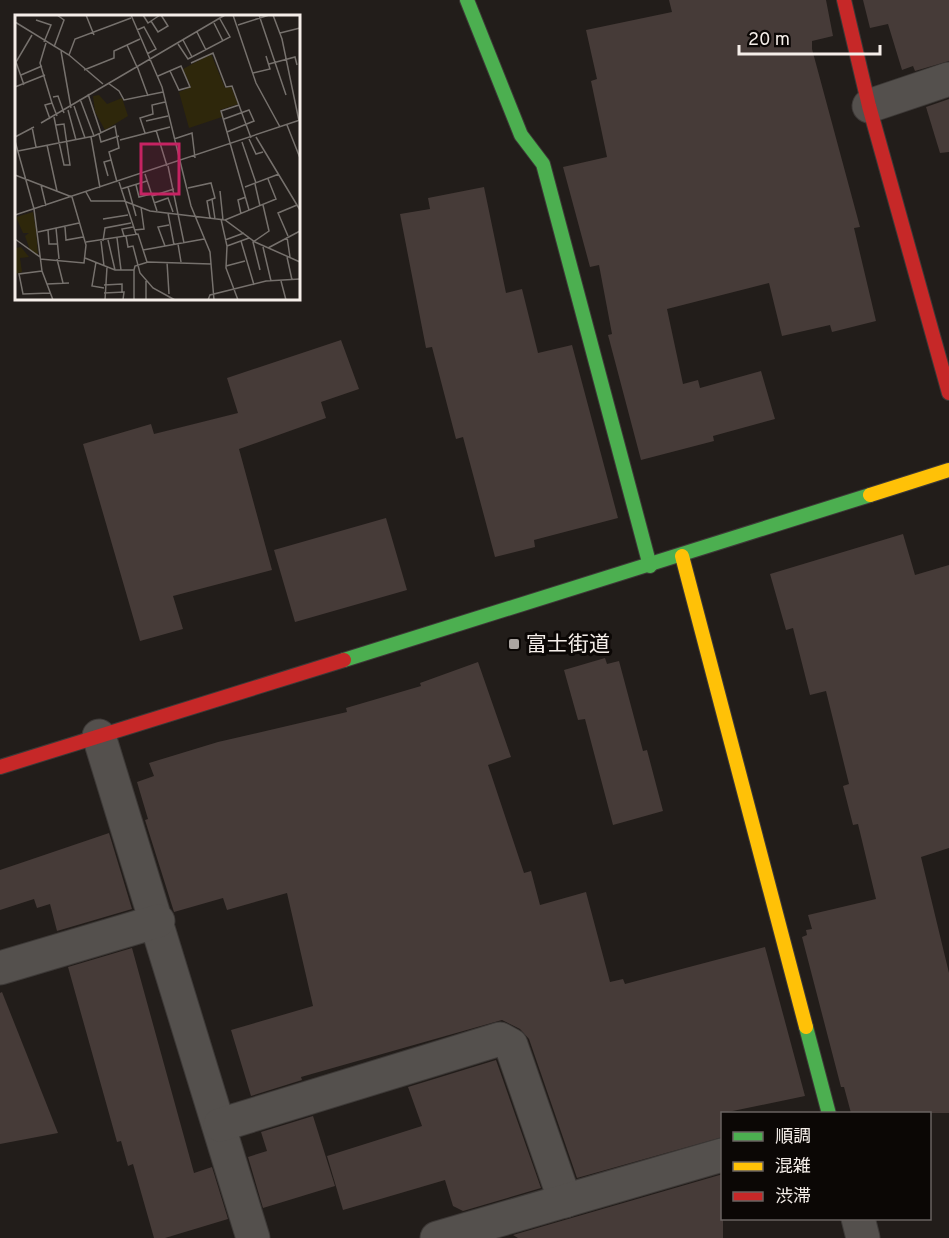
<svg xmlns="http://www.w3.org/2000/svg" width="949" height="1238" font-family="Overpass,'Noto Sans JP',sans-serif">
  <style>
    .building { fill: #463b38 }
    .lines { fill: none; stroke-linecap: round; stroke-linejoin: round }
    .street-casing { stroke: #3d3937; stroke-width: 35 }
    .fast-casing { stroke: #3d3937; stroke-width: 16 }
    .slow-casing { stroke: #3d3937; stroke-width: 16 }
    .jam-casing { stroke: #3d3937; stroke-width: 16 }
    .street { stroke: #54504d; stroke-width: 33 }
    .fast { stroke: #4caf50; stroke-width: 14 }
    .slow { stroke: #ffc107; stroke-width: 14 }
    .jam { stroke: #c62828; stroke-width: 14 }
    .poi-dot { fill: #aba5a1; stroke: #0b0705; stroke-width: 2 }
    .labels { text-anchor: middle; stroke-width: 6; stroke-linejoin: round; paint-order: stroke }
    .poi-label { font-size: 21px; fill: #f5eee9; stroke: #0b0705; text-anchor: start }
    .inset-road { fill: none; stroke: #76716d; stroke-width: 1.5 }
    .view { fill: #c52362; fill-opacity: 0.15; stroke: #c52362; stroke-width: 3 }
    .inset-edge { fill: none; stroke: #f5eee9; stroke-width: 3 }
  </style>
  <rect width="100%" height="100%" fill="#221d1a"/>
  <g class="building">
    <path d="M669 0H826L833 36 812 41V49L860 227 854 228 876 321 832 332 830 325 782 336 769 283 667 309 683 384 698 380 700 388 761 371 775 419 713 436 714 441 641 460 608 335 612 334 599 265 590 267 563 167 607 157 591 81 597 79 586 30 672 12Z"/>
    <path d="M863 0H949V61L915 71 913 66 902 70 888 24 870 28Z"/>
    <path d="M949 99V152L940 153 926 107Z"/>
    <path d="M484 187 506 293 522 289 538 353 572 345 618 518 534 540 535 547 495 557 463 437 456 439 432 347 426 348 400 214 430 209 428 198Z"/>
    <path d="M341 340 359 389 321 402 326 418 239 449 272 570 173 596 183 629 140 641 83 444 151 424 154 434 238 413 227 378Z"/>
    <path d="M386 518 407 590 295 622 274 550Z"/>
    <path d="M903 534 915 575 949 565V848L921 857 949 973V1113H851L844 1087H841L802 937 807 935 806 930 812 929 808 915 876 899 858 824 853 825 843 786 849 784 826 691 810 695 793 628 786 630 770 574Z"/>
    <path d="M605 658 607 664 619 661 643 751 647 750 663 811 613 825 585 719 578 720 564 670Z"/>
    <path d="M478 662 511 757 488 765 524 873 531 871 540 905 586 892 610 982 623 979 625 984 765 947 805 1096 723 1113V1137L577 1178 529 1039 520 1029 502 1020 301 1077 302 1080 251 1096 231 1030 313 1006 287 893 227 910 223 898 174 912 145 820 148 819 137 782 154 776 149 763 218 742 347 712 346 708 421 686 420 683Z"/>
    <path d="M109 833 132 909 57 931 50 904 37 908 34 899 0 910V870Z"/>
    <path d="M132 948 194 1173 212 1167 228 1219 165 1238H154L133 1164 128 1166 121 1141 117 1142 68 967Z"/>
    <path d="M2 992 58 1133 0 1144V993Z"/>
    <path d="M496 1060 541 1188 463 1211 453 1206 445 1180 343 1210 327 1156 422 1126 408 1087Z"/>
    <path d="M313 1116 335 1186 263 1208 248 1157 267 1151 261 1132Z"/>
    <path d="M723 1174V1238H518L513 1235Z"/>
  </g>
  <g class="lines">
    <g class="street-casing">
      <g id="street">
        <path d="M869 106 949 79"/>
        <path d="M99 736 253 1238"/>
        <path d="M0 968 158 921"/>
        <path d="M220 1125 500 1039 511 1045 565 1201"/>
        <path d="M858 1218 863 1238"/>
        <path d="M437 1238 722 1155"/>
      </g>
    </g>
    <g class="fast-casing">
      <g id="fast">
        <path d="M467 0 521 135 543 164 650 566"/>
        <path d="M344 660 870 495"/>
        <path d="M806 1027 829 1114"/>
      </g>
    </g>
    <g class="slow-casing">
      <g id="slow">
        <path d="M870 495 949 470"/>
        <path d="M682 556 806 1027"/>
      </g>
    </g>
    <g class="jam-casing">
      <g id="jam">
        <path d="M844 0 869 106 949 393"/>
        <path d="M0 767 344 660"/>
      </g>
    </g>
    <use href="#street" class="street"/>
    <use href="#fast" class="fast"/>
    <use href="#slow" class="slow"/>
    <use href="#jam" class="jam"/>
  </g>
  <rect class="poi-dot" x="508" y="638" width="12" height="12" rx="3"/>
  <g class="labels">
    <g class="poi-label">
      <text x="526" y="651">富士街道</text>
    </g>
  </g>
  <g transform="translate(15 15)">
    <rect width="285" height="285" fill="#221d1a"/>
    <path d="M196 39 210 73 216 72 223 89 205 95 207 102 174 113 164 77 176 72 168 54ZM84 80 92 89 107 83 113 101 90 115 80 97 78 81ZM18 197 21 215 23 241 15 235 10 221 14 218H8L1 202ZM6 232 14 242 5 243 7 257 0 259V233Z" fill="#2e270b"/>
    <path class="inset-road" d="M71 0 79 20M116 0 147 72 176 191 195 237 199 285M128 0 133 8 145 0M218 0 241 68 265 112M244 0 271 80M258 0 267 24 284 106M21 5 36 10 29 27M136 6 143 17 153 11 146 0M0 7 54 40 88 69M199 8 208 26M223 10 254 0M122 15 129 12 141 34 132 39M182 17 191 35M265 18 285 13M168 25 177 42M31 28 25 48 37 88M163 29 173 44 215 22 205 4M112 30 122 52M39 32 49 5 42 0M46 36 56 93M54 40 60 24 116 3M176 48 198 38 211 72 217 71 236 123M254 49 280 42 282 50M122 51 133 81M69 55 99 43V36L125 24M238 58 255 54 251 41M6 60 27 51M143 61 166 51 175 72 164 75 155 56M93 68 104 76 109 85 148 77M9 70 1 47 17 20M0 72 30 60M73 79 86 118M38 82 43 81 49 98M65 84 79 121M224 90 206 96 234 195M59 91 70 123M53 95 61 125M39 102 44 127 49 150H55L49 109 41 110M35 104 30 90 37 88 42 101M209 104 234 95 239 106 212 117M131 106 153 101M26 108 210 0M272 110 285 143M17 112 21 132M141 115 152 151M130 118 125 103 138 99 137 90 150 87M84 119 86 127 104 121M0 122 19 112M76 122 85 173M241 122 285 195M159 124 177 118 180 143M234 124 241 139 248 137M105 125 155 112M0 126 19 194 27 256 38 285M227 127 241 168M32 130 42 176M3 136 79 121 100 111 104 133 94 137 102 167M153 151 169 228M130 159 142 196M0 160 57 182M93 161 89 147 96 145M104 167 121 219M240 169 245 191M26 170 31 191M121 170 124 182 136 179M113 172 121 201M230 172 264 159M173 173 196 168 200 183 192 186 195 203M106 174 132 166M205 176 208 205M71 177 76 186H109L135 196 210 205 240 227 285 247M137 181 159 174M197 184 200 204M139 188 153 183 158 197M153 198 159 230M226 199 223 185 231 182M0 200 285 105M88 204 113 200M206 204 212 231 211 253 223 285M210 205 261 184 253 164M50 212 51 225 68 222M41 213 44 244M33 215 34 229H43M119 215 129 214 126 192M23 217 64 208M109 221 107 214 118 212M111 221 113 232 118 231 125 258 138 273 160 285M273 221 263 198 282 190M272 222 275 242M102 223 106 255M0 224 25 242M93 225 100 255M210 225 229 218M86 226 89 251M88 226 90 213 116 208M226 226 239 270M71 227 123 219 132 247M163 229 166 247M150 231 143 212 154 210M212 231 234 223M248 232 256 266M253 233 285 216M128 235 189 224M272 242 277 265M70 243 100 255H119V285M25 244 69 248 71 230 57 182M42 244 48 268M81 247 77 271 89 273M152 247 154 279M211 251 230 246M119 255 120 251 133 247 196 249M245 255 238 227 254 216 248 190M27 256 4 259 8 279 35 278M266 266 271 285M32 269 54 268M89 270 107 269V277M89 278 109 277 108 285M90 285 92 252M131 285V266M193 285 195 280 251 266 285 264"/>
    <path class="view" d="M126 129H164V179H126Z"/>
    <rect width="285" height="285" class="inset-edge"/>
  </g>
  <rect x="721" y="1112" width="210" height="108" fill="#0b0705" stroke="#696360" stroke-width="1.5"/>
  <rect x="733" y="1132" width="30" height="9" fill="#4caf50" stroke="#696360" stroke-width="1.5"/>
  <text x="775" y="1142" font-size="18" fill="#f5eee9">順調</text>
  <rect x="733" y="1162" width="30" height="9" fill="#ffc107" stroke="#696360" stroke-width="1.5"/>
  <text x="775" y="1172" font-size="18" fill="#f5eee9">混雑</text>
  <rect x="733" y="1192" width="30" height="9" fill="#c62828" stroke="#696360" stroke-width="1.5"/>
  <text x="775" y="1202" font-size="18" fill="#f5eee9">渋滞</text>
  <path d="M739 45v9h141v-9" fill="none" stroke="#f5eee9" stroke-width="3"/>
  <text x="748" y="45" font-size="18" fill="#f5eee9" stroke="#0b0705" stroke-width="4.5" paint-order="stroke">20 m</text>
</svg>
